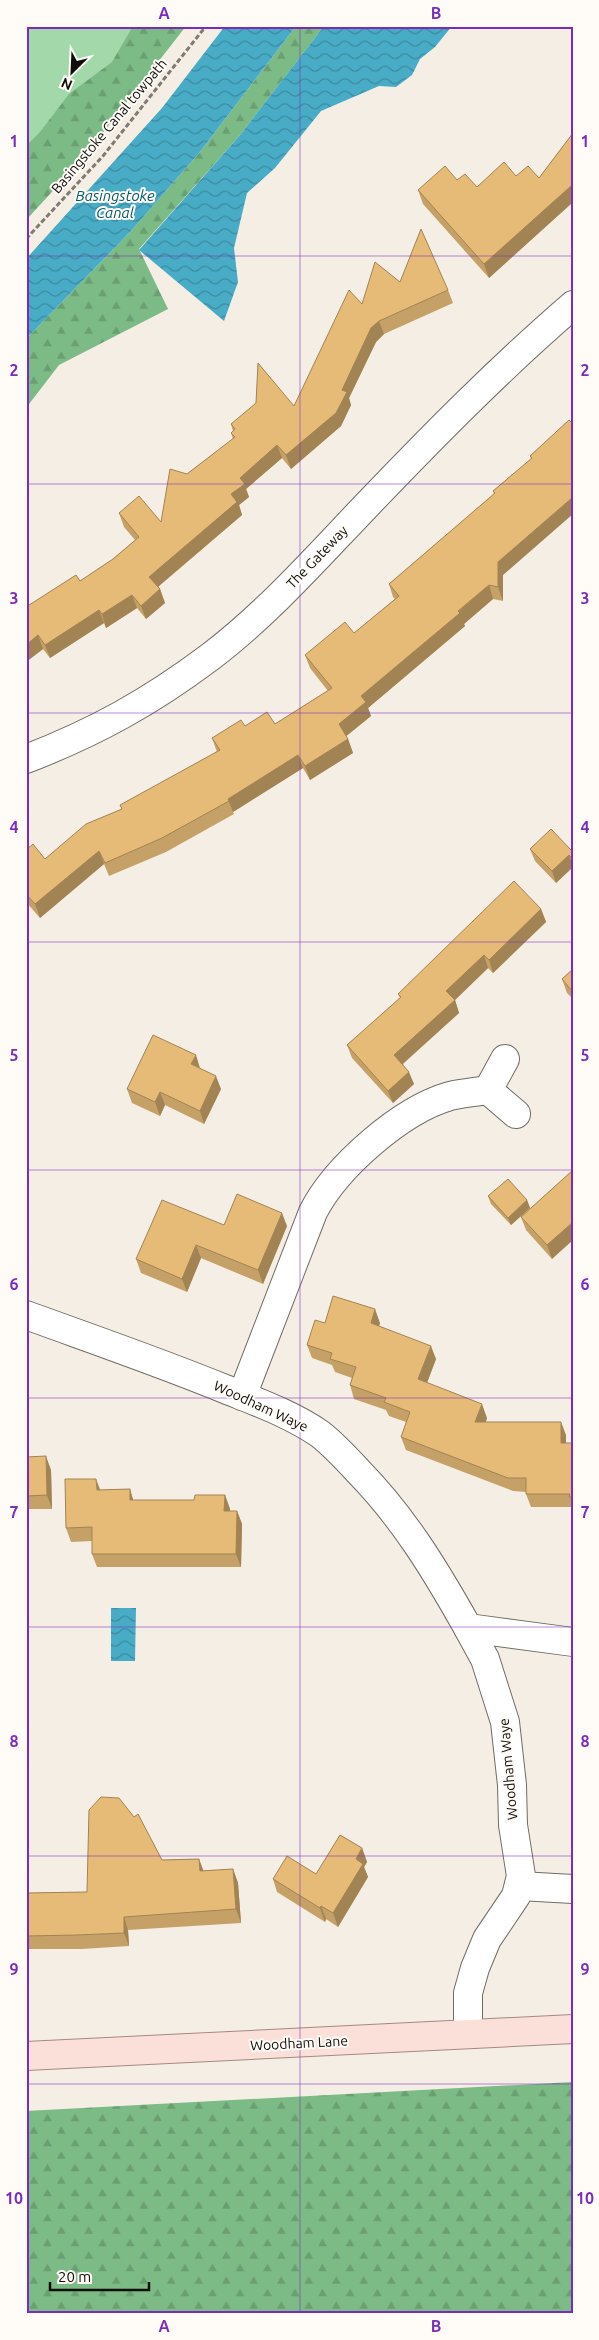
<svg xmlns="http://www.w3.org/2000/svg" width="599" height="2340" font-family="Ubuntu,sans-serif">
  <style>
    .grass { fill: #a2d8aa }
    .forest { fill: url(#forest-firs) }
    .water { fill: url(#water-waves) }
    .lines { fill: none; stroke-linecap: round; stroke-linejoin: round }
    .minor-casing { stroke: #716c63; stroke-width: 30 }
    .major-casing { stroke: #a58880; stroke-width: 30 }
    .path { stroke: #7f7a74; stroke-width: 3; stroke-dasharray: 5 2.5; stroke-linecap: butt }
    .minor { stroke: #fff; stroke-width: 28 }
    .major { stroke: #fae0d9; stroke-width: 28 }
    .wall { fill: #c6a167 }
    .shaded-wall { fill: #a18354 }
    .building { fill: #e6bb78; stroke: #a18354 }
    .grid { fill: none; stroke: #7b2cbf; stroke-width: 1; stroke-opacity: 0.55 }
    .labels { text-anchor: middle; stroke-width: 4; stroke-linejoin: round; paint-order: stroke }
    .street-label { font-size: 14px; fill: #0f0d0a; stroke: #fffcf8 }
    .water-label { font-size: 15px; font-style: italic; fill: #015a6c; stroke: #fffcf8 }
    .neatline { fill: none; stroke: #7b2cbf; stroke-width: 2 }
    .grid-label { font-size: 16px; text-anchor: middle; font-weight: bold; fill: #7b2cbf }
  </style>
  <defs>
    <pattern id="forest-firs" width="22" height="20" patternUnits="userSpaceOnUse" patternTransform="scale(1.25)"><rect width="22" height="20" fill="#7cba86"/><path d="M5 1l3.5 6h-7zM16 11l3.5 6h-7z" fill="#6a9f72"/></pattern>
    <pattern id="water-waves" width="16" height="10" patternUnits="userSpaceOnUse" patternTransform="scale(1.25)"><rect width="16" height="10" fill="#49acc6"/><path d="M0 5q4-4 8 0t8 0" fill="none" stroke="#3b8a9f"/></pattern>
  </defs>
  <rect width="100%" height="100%" fill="#f5eee5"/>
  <path class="grass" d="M26 26H186L83 158 26 220Z"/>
  <g class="forest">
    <path d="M133 26H186L83 158 26 220V146L40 132 69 94 112 62Z"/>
    <path d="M296 26H324L240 135 139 249 168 309 59 365 26 408V339L131 231 200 152Z"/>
    <path d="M573 2082V2314H26V2111Z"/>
  </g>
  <g class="water">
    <path d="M225 26H296L200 152 131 231 26 339V259L162 108Z"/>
    <path d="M324 26H452L435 47 420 59 412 75 396 87 379 86 321 111 275 168 247 193 234 248 238 282 224 321 139 250 240 135Z"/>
    <path d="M111 1608H136L135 1661H111Z"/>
  </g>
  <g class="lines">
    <g class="minor-casing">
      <g id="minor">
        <path d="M26 759C96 732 150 702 210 657 268 613 317 557 367 505 433 436 500 368 573 305"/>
        <path d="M488 1090 516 1114"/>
        <path d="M488 1090 505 1059"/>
        <path d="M26 1315C92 1339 159 1362 225 1389 257 1402 291 1414 320 1434 334 1445 346 1458 358 1471 404 1518 436 1571 468 1628L573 1642"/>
        <path d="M242 1396 313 1212C336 1167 401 1110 450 1096 462 1093 476 1092 488 1090"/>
        <path d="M468 1628 485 1659 505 1722 512 1785 513 1825 521 1876 516 1896 487 1939 475 1968 468 1993V2034"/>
        <path d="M519 1886 573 1889"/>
      </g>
    </g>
    <g class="major-casing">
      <path id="major" d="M26 2056 573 2029"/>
    </g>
    <path class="path" d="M26 239 103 156 206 26"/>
    <use href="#minor" class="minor"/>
    <use href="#major" class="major"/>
  </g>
  <g class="wall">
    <path d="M573 133V202L489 278 423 204 418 190 457 180 477 187 516 176 539 178Z"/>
    <path d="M400 282 448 290 453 303 384 334 376 342 349 398 351 405 341 426 291 469 282 458 246 489 249 497 239 505 242 515 158 587 160 589 165 603 146 619 137 608 106 628 104 623 50 658 43 649 26 662V607L80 581 113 559 135 540 124 527 119 513 161 522 187 474 233 439 231 433 233 431 231 424 294 406 362 304Z"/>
    <path d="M569 420 503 575V601L493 599 464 624 465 626 368 708 371 716 346 736 348 739 353 753 310 780 303 768 233 812 234 814 166 852 109 876 104 864 40 918 26 902V850L45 859 121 809 217 752 212 738 245 726 275 724 328 691 310 668 305 655 354 633 395 599 393 597 389 584 494 494 493 491 531 459 530 456Z"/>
    <path d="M573 848V867L556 883 535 861 530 849 571 850Z"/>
    <path d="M541 909 546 922 493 973 488 968 455 1000 459 1013 403 1064 414 1084 393 1103 352 1058 347 1045 400 998 398 994Z"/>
    <path d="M573 969V999L567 993 562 979Z"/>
    <path d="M200 1068 221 1089 204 1124 165 1105 160 1116 132 1103 127 1089Z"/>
    <path d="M573 1170 552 1259 526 1230 521 1217Z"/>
    <path d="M488 1196 527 1200 530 1208 511 1225 491 1204Z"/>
    <path d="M224 1225 287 1226 263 1284 201 1258 187 1292 141 1273 136 1259Z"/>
    <path d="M325 1323H380L379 1326 436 1359 427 1383 487 1418 486 1422 566 1435V1443H573V1507H531L526 1494V1492L513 1491 406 1450 401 1437 406 1422 389 1416 386 1410 354 1399 350 1385 352 1378 335 1372 332 1365 312 1358 307 1345Z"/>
    <path d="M26 1457 51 1470 52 1509H26Z"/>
    <path d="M130 1489 133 1500H194L225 1495 230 1509V1511H237L242 1524 241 1567H97L92 1554V1541L71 1542 66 1528 100 1490Z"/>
    <path d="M362 1848 367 1862 364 1867 368 1877 338 1927 326 1919 325 1922 277 1892 273 1879 316 1874Z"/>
    <path d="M199 1859 203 1871 233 1869 238 1883 241 1923 128 1930 129 1946 82 1949H26V1893L87 1892 162 1860Z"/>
  </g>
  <g class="shaded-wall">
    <path d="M571 186 573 190V202L489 278 484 264Z"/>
    <path d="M379 321 384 334 376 342 349 398 351 405 341 426 291 469 286 455 342 390 371 328Z"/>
    <path d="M277 445 282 458 246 489 249 497 239 505 242 515 154 590 149 577 240 478Z"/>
    <path d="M573 497V514L503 575V601L498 587V562Z"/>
    <path d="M489 585 493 599 464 624 465 626 368 708 371 716 344 738 339 724 361 696Z"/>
    <path d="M160 589 165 603 146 619 141 606Z"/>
    <path d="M132 595 137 608 106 628 102 614Z"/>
    <path d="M99 610 104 623 50 658 45 645Z"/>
    <path d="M38 635 43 649 26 662V645Z"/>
    <path d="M348 739 353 753 310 780 305 766Z"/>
    <path d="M298 755 303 768 233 812 228 799Z"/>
    <path d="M99 851 104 864 40 918 35 904Z"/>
    <path d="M569 855 573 867 556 883 552 871Z"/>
    <path d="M541 909 546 922 493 973 489 960Z"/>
    <path d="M484 955 488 968 455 1000 459 1013 399 1067 394 1055 446 991Z"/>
    <path d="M196 1055 200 1068 191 1064Z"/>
    <path d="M409 1072 414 1084 393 1103 388 1091Z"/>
    <path d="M216 1076 221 1089 204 1124 200 1111Z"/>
    <path d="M160 1092 165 1105 160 1116 155 1102Z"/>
    <path d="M527 1200 530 1208 511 1225 508 1218Z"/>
    <path d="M282 1213 287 1226 263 1284 258 1270Z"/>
    <path d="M573 1222V1240L552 1259 547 1245Z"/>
    <path d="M196 1245 201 1258 187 1292 182 1279Z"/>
    <path d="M375 1309 380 1323 376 1336 371 1323Z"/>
    <path d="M431 1346 436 1359 423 1393 418 1379Z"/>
    <path d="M482 1404 487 1418 480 1435 475 1422Z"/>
    <path d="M561 1422 566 1435V1456L561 1443Z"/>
    <path d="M46 1456 51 1470 52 1509 47 1495Z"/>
    <path d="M96 1479 101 1492 97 1490Z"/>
    <path d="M130 1489 134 1503 130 1500Z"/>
    <path d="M225 1495 230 1509 229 1524 224 1511Z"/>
    <path d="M237 1511 242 1524 241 1567 236 1554Z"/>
    <path d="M362 1848 367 1862 364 1867 368 1877 338 1927 333 1913 356 1859Z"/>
    <path d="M199 1859 204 1872 200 1871Z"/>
    <path d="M233 1869 238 1883 241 1923 236 1909Z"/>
    <path d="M321 1906 326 1919 325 1922 320 1908Z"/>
    <path d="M124 1917 128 1930 129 1946 124 1933Z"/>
  </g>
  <g class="building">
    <path d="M573 133V187L571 186 484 264 418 190 445 166 457 180 465 174 477 187 504 162 516 176 528 166 539 178Z"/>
    <path d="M421 229 448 290 379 321 371 328 342 390 347 392 336 413 286 455 277 445 240 478 245 484 231 494 237 502 149 577 160 589 141 606 132 595 102 614 99 610 45 645 38 635 26 645V607L76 575 80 581 113 559 139 537 119 513 139 496 161 522 170 469 187 474 235 437 231 433 235 429 231 424 256 403 258 363 294 406 349 290 362 304 375 262 400 282Z"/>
    <path d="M569 420 573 424V497L498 562V587L489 585 458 611 460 613 361 696 366 702 339 724 348 739 305 766 298 755 228 799 229 801 162 838 105 863 99 851 35 904 26 894V850L33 844 45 859 86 824 122 809 120 805 220 750 212 738 241 720 245 726 267 712 275 724 332 688 305 655 345 622 354 633 399 596 389 584 495 493 493 491 532 458 530 456Z"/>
    <path d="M551 829 571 850 573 848V859L569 855 552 871 530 849Z"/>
    <path d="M514 881 541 909 489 960 484 955 446 991 455 1000 394 1055 409 1072 388 1091 347 1045 401 997 398 994Z"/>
    <path d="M573 969V992L562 979Z"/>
    <path d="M153 1035 196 1055 191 1064 216 1076 200 1111 160 1092 155 1102 127 1089Z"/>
    <path d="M573 1170V1222L547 1245 521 1217Z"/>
    <path d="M508 1179 527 1200 508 1218 488 1196Z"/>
    <path d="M237 1194 282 1213 258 1270 196 1245 182 1279 136 1259 162 1200 224 1225Z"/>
    <path d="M333 1296 375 1309 371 1323 431 1346 418 1379 482 1404 475 1422H561V1443H573V1497H569L570 1494H526V1478H508L401 1437 410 1412 384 1402 386 1398 350 1385 356 1367 330 1359 332 1353 307 1345 315 1320 325 1323Z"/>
    <path d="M46 1456 47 1495 26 1496V1457Z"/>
    <path d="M65 1479H96L97 1490 130 1489V1500H194L195 1495H225L224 1511H237L236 1554H92V1527L66 1528Z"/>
    <path d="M101 1797 119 1798 134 1817 138 1814 162 1860 199 1859 200 1871 233 1869 236 1909 124 1917V1933L77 1935 26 1936V1893L87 1892 89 1810Z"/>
    <path d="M340 1835 362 1848 356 1859 363 1864 333 1913 321 1906 320 1908 273 1879 287 1856 316 1874Z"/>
  </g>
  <path class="grid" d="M300 26V2314M26 256H573M26 484H573M26 713H573M26 942H573M26 1170H573M26 1398H573M26 1627H573M26 1856H573M26 2084H573"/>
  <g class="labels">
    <g class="street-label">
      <text transform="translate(109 126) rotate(-50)" y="5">Basingstoke Canal towpath</text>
      <text transform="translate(317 557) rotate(-46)" y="5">The Gateway</text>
      <text transform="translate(261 1406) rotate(25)" y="5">Woodham Waye</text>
      <text transform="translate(508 1769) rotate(-95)" y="5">Woodham Waye</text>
      <text transform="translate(299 2043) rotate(-3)" y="5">Woodham Lane</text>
    </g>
    <g class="water-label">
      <text x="115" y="201">Basingstoke<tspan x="115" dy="17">Canal</tspan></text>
    </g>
  </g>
  <rect width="599" height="2340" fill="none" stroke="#fffcf8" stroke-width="55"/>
  <g transform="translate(72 72) rotate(204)" stroke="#fffcf8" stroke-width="4" paint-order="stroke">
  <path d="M0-4L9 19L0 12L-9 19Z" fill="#0f0d0a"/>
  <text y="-8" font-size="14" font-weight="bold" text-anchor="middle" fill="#0f0d0a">N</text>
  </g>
  <path d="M50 2282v8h99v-8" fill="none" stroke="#0f0d0a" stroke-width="2.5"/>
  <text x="58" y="2282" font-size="15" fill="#0f0d0a" stroke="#fffcf8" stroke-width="4" paint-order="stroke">20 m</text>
  <rect x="28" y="28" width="544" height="2284" class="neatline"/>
  <g class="grid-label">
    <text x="164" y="19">A</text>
    <text x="436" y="19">B</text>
    <text x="14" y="147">1</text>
    <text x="585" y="147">1</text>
    <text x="14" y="376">2</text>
    <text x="585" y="376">2</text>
    <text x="14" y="604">3</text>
    <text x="585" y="604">3</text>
    <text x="14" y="833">4</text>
    <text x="585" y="833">4</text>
    <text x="14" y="1061">5</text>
    <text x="585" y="1061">5</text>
    <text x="14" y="1290">6</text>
    <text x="585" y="1290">6</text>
    <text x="14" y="1518">7</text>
    <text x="585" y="1518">7</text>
    <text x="14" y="1747">8</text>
    <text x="585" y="1747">8</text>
    <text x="14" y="1975">9</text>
    <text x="585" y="1975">9</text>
    <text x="14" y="2204">10</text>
    <text x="585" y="2204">10</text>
    <text x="164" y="2332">A</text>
    <text x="436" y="2332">B</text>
  </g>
</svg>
